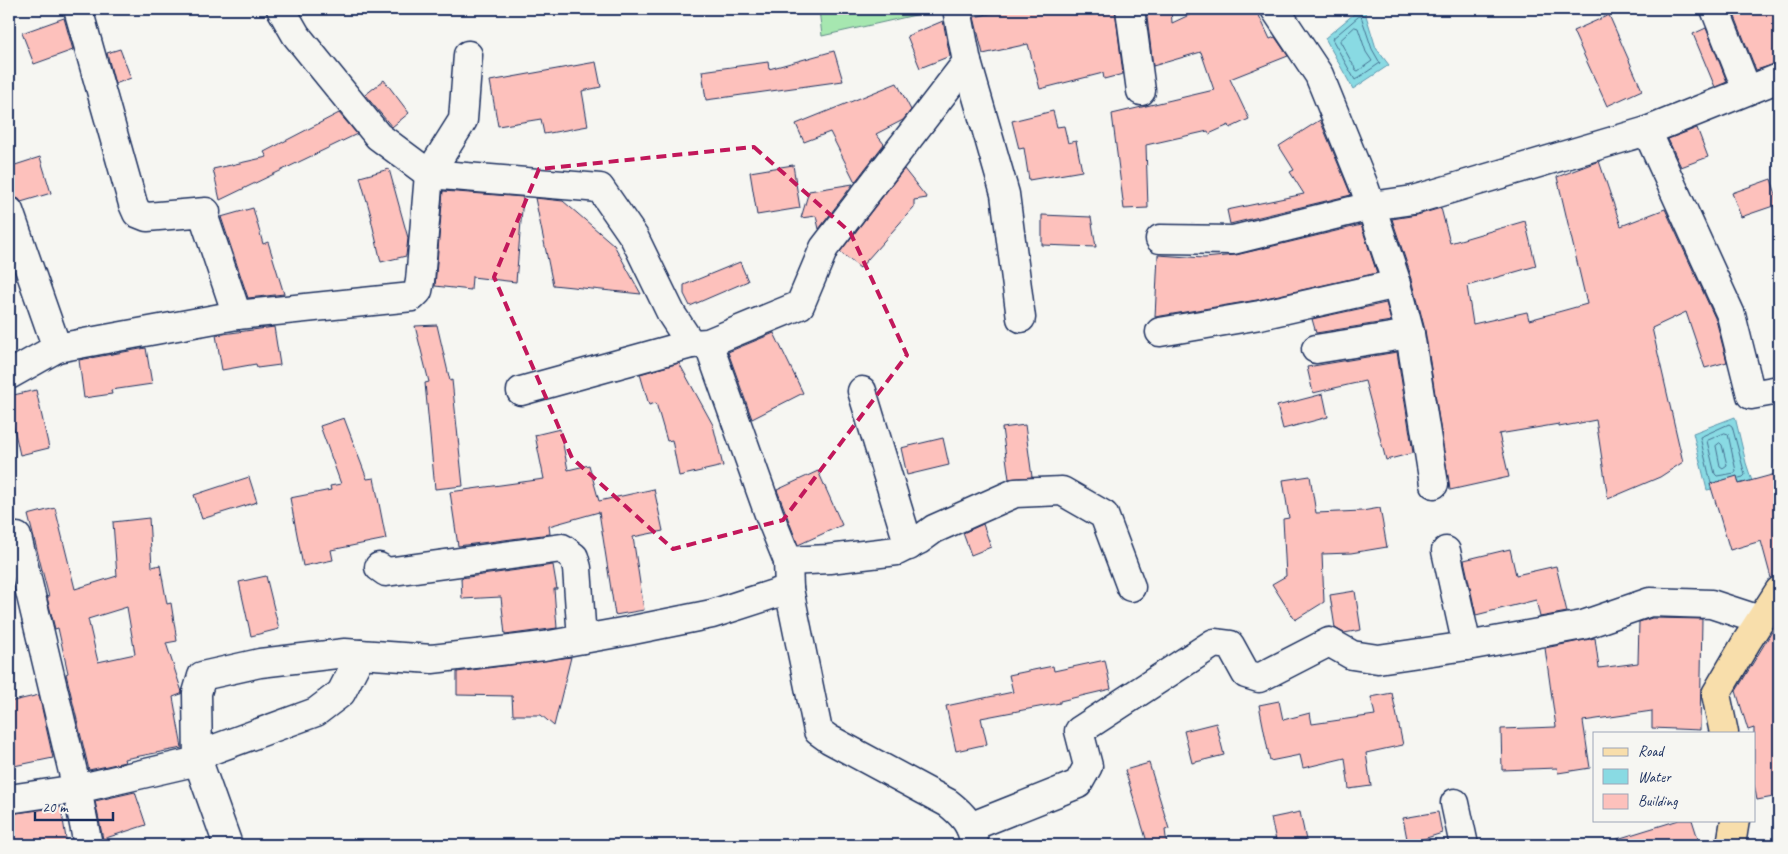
<svg xmlns="http://www.w3.org/2000/svg" width="1788" height="854" font-family="Caveat,sans-serif">
  <style>
    .green { fill: #a6e7b0; stroke: #608b87 }
    .water { fill: #89dae3; stroke: #5d96ae }
    .lines { fill: none; stroke-linecap: round; stroke-linejoin: round }
    .shore { stroke: #477393; stroke-width: 1 }
    .building { fill: #fdc1bc; stroke: #1b2f5e; fill-rule: evenodd }
    .minor-casing { stroke: #1b2f5e; stroke-width: 31 }
    .major-casing { stroke: #1b2f5e; stroke-width: 31 }
    .minor { stroke: #f6f6f2; stroke-width: 28 }
    .major { stroke: #f8deab; stroke-width: 28 }
    .marked { fill: none; stroke: #c2185b; stroke-width: 4; stroke-dasharray: 10 6; stroke-linejoin: round }
  </style>
  <rect width="100%" height="100%" fill="#f6f6f2"/>
  <filter id="ink" filterUnits="userSpaceOnUse"><feTurbulence type="fractalNoise" baseFrequency=".02" numOctaves="2"/><feDisplacementMap in="SourceGraphic" scale="10" xChannelSelector="R" yChannelSelector="G"/><feConvolveMatrix kernelMatrix="1 2 1 2 8 2 1 2 1" color-interpolation-filters="sRGB"/></filter>
  <g filter="url(#ink)">
    <path class="green" d="M819 9H942L822 36Z"/>
    <g class="water">
      <path d="M1360 9H1364L1376 48 1389 65 1353 89 1325 38Z"/>
      <path d="M1735 417 1746 463 1752 481 1707 490 1693 433Z"/>
    </g>
    <g class="lines">
      <g class="shore">
        <path d="M1361 16 1372 49 1380 63 1355 80 1332 39 1358 17Z"/>
        <path d="M1355 27 1358 28 1366 52 1372 61 1358 71 1356 70 1340 41Z"/>
        <path d="M1725 433 1728 434 1736 471 1735 473 1717 476 1715 474 1707 441Z"/>
        <path d="M1720 443 1722 445 1727 465 1723 468 1720 466 1716 446Z"/>
        <path d="M1711 483 1700 437 1729 424 1732 426 1745 475 1743 477 1739 478"/>
      </g>
    </g>
    <g class="building">
      <path d="M1011 9H1115L1123 74 1104 79 1103 73 1040 89 1028 44 983 54 974 17Z"/>
      <path d="M1146 9H1171L1172 23 1202 9H1256L1270 39 1275 37 1288 56 1230 79 1249 119 1230 128 1229 125 1209 134 1208 131 1146 145 1148 208 1124 209 1112 114 1214 90 1201 52 1153 66Z"/>
      <path d="M1732 9H1779V63L1756 70Z"/>
      <path d="M1609 15 1642 90 1607 106 1573 31Z"/>
      <path d="M64 18 73 50 34 64 22 33Z"/>
      <path d="M943 21 950 56 920 68 907 36Z"/>
      <path d="M1706 28 1727 82 1715 87 1693 34Z"/>
      <path d="M120 49 131 78 115 84 107 53Z"/>
      <path d="M834 51 843 81 706 100 702 71 768 62 769 69Z"/>
      <path d="M596 62 601 87 582 91 588 126 544 134 541 119 498 126 490 81Z"/>
      <path d="M384 80 409 113 392 127 365 95Z"/>
      <path d="M897 83 911 110 903 120 876 134 884 144 855 182 830 132 804 142 796 124Z"/>
      <path d="M1053 111 1057 127 1064 126 1068 143 1076 141 1082 171 1029 180 1024 148 1019 149 1012 121Z"/>
      <path d="M339 113 357 134 220 200 213 169 267 157 264 152Z"/>
      <path d="M1320 120 1351 195 1230 224 1227 210 1304 194 1290 172 1294 170 1279 146Z"/>
      <path d="M1697 128 1708 157 1681 167 1668 139Z"/>
      <path d="M40 157 51 193 21 202 19 199 9 196V167Z"/>
      <path d="M1599 161 1621 226 1665 209 1716 320 1727 362 1705 368 1686 312 1652 328 1683 462 1660 477 1608 499 1596 420 1559 427V424L1499 434 1509 477 1450 490 1425 330 1412 279 1392 219 1417 215 1441 208 1450 243 1525 221 1536 266 1467 286 1473 324 1527 312 1529 320 1587 304 1557 177Z"/>
      <path d="M793 165 800 208 757 215 750 172Z"/>
      <path d="M389 169 408 238 406 256 381 262 371 219H372L360 177Z"/>
      <path d="M904 169 927 198 914 200V207L860 268 840 252Z"/>
      <path d="M1771 179 1779 204 1741 217 1732 193Z"/>
      <path d="M853 184 819 229 816 216 801 218 809 191Z"/>
      <path d="M443 191 523 197 516 282 472 277 471 290 435 286Z"/>
      <path d="M535 198 563 201 614 245 641 294 553 285Z"/>
      <path d="M253 208 263 244 268 242 284 294 248 298 221 217Z"/>
      <path d="M1042 215 1091 217 1096 247 1042 245Z"/>
      <path d="M1361 225 1377 273 1257 300 1155 317 1158 255 1204 258 1236 255Z"/>
      <path d="M740 262 748 281 690 306 684 294V285Z"/>
      <path d="M1386 303 1391 321 1316 333 1312 319Z"/>
      <path d="M437 325 450 381 452 380 463 486 435 489 425 383 429 382 415 326Z"/>
      <path d="M274 327 280 365 257 368 256 364 222 370 216 335Z"/>
      <path d="M774 333 803 393 752 419 728 352Z"/>
      <path d="M146 348 152 384 111 390 112 394 84 398 79 360Z"/>
      <path d="M1397 352 1413 453 1386 460 1365 381 1313 393 1307 367Z"/>
      <path d="M679 363 713 425 723 466 679 476 672 440 667 441 656 403 649 405 640 374Z"/>
      <path d="M36 390 49 448 20 455 9 406V396Z"/>
      <path d="M1323 394 1328 417 1283 429 1277 406Z"/>
      <path d="M344 418 367 479 374 478 386 539 331 550 333 560 303 566 290 498 331 490 330 486 341 484 320 426Z"/>
      <path d="M1025 425 1032 477 1009 479 1002 428Z"/>
      <path d="M560 429 568 470 589 465 599 501 654 489 663 531 633 537 644 610 615 615 599 512 549 526 550 534 458 546 450 492 544 479 535 435Z"/>
      <path d="M943 438 949 465 907 475 901 448Z"/>
      <path d="M818 471 842 525 798 545 777 490Z"/>
      <path d="M1779 473V575L1771 578 1761 541 1730 550 1710 484 1737 476 1739 484Z"/>
      <path d="M1310 476 1316 513 1362 511 1380 508 1387 547 1351 553 1322 554 1324 602 1295 620 1272 584 1286 576 1283 519 1289 518 1283 480Z"/>
      <path d="M249 477 257 502 202 519 194 495Z"/>
      <path d="M55 508 75 589 117 576 113 522 149 518 152 567 160 565 167 604 171 603 177 641 166 643 182 692 181 694 173 697 182 748 124 759 125 762 89 770 66 674 68 673 58 628 55 629 47 597H49L28 515ZM127 607 135 654 98 662 88 619Z"/>
      <path d="M983 524 991 547 971 555 963 533Z"/>
      <path d="M1510 549 1516 575 1556 566 1567 612 1540 617 1536 600 1476 615 1464 560Z"/>
      <path d="M553 565 557 589H554L557 628 505 635 501 597 462 599 461 578Z"/>
      <path d="M266 576 279 629 251 636 239 582Z"/>
      <path d="M1355 591 1361 630 1344 633 1335 628 1330 595Z"/>
      <path d="M1652 618 1702 619 1700 730 1652 728V711L1583 721 1590 768 1558 773 1557 768 1502 770 1501 729 1556 727 1545 648 1595 638 1599 668 1638 663 1639 622Z"/>
      <path d="M1779 620V796L1757 800 1754 784V728L1748 730 1736 691Z"/>
      <path d="M571 657 554 726 541 715H513L512 696 457 695V672Z"/>
      <path d="M1105 660 1111 689 1060 701V703L981 718 987 744 956 751 946 706 1013 692 1009 675 1053 666 1054 671Z"/>
      <path d="M1392 693 1403 745 1366 753 1371 786 1349 789 1345 758 1303 768 1300 755 1270 761 1259 705 1279 701 1283 720 1310 713 1312 724 1375 715 1371 697Z"/>
      <path d="M39 695 53 758 9 767V702Z"/>
      <path d="M1216 723 1224 755 1192 763 1184 731Z"/>
      <path d="M1149 763 1169 829 1165 830 1167 845H1148L1125 770Z"/>
      <path d="M135 792 146 825 103 839 95 801Z"/>
      <path d="M61 807 67 845H12L9 814Z"/>
      <path d="M1300 812 1307 845H1277L1271 818Z"/>
      <path d="M1438 812 1442 833 1408 844 1403 818Z"/>
      <path d="M1679 820H1692L1700 845H1615L1614 840Z"/>
    </g>
    <g class="lines">
      <g class="minor-casing">
        <g id="minor">
          <path d="M78 9 133 204 137 213 147 217 206 212 204 217 237 315"/>
          <path d="M281 9 296 35 378 136 429 174 600 188 634 237 672 315 691 344 708 343 800 305 824 248 967 62 957 9"/>
          <path d="M1130 9 1141 91"/>
          <path d="M1275 9 1319 75 1364 186 1371 206 1413 200 1647 131 1779 78"/>
          <path d="M1715 9 1747 90"/>
          <path d="M967 62 1005 194 1021 318"/>
          <path d="M1647 131 1731 315 1751 395 1779 390"/>
          <path d="M9 211 57 348 237 315 412 297 418 291 420 281 429 174 463 120 468 55"/>
          <path d="M1160 239 1233 240 1371 206 1397 284 1410 334 1434 484"/>
          <path d="M1160 332 1260 315 1397 284"/>
          <path d="M708 343 769 514 788 561 789 589 818 731 829 739 948 803C962 814 973 825 974 844"/>
          <path d="M1316 349 1410 334"/>
          <path d="M9 375 57 348"/>
          <path d="M521 391 691 344"/>
          <path d="M862 391 909 546"/>
          <path d="M17 537 77 789 88 845"/>
          <path d="M1446 551 1467 646"/>
          <path d="M788 561 829 559 897 551 919 540 934 529 1015 493 1062 491 1104 515 1131 587"/>
          <path d="M379 567 386 572 562 548 574 557 577 568 582 639"/>
          <path d="M198 755 316 712 341 693 361 654"/>
          <path d="M198 761 197 693 202 676 260 663 345 653 432 659 544 646 628 631 712 614 789 589"/>
          <path d="M9 799 77 789 198 761 228 845"/>
          <path d="M1455 803 1464 845"/>
          <path d="M970 827 1078 784 1088 766 1079 731 1214 643 1230 645 1246 674 1259 678 1329 642 1352 655 1378 659 1467 646 1583 625 1650 602 1711 604 1760 620"/>
        </g>
      </g>
      <g class="major-casing">
        <g id="major">
          <path d="M1724 733 1716 694 1747 641 1779 591"/>
          <path d="M1731 845 1735 820"/>
        </g>
      </g>
      <use href="#minor" class="minor"/>
      <use href="#major" class="major"/>
    </g>
  </g>
  <path class="marked" d="M754 147 850 232 907 355 783 520 673 549 572 458 494 277 539 169Z"/>
  <rect width="1788" height="854" fill="none" stroke="#f6f6f2" stroke-width="30"/>
  <rect x="15" y="15" width="1758" height="824" fill="none" stroke="#1b2f5e" stroke-width="2" filter="url(#ink)"/>
  <rect x="1593" y="732" width="162" height="90" fill="#f6f6f2" stroke="#9ea6b7"/>
  <rect x="1603" y="748" width="25" height="8" fill="#f8deab" stroke="#9ea6b7"/>
  <text x="1638" y="756" font-size="15" fill="#1b2f5e">Road</text>
  <rect x="1603" y="769" width="25" height="15" fill="#89dae3" stroke="#9ea6b7"/>
  <text x="1638" y="782" font-size="15" fill="#1b2f5e">Water</text>
  <rect x="1603" y="794" width="25" height="15" fill="#fdc1bc" stroke="#9ea6b7"/>
  <text x="1638" y="806" font-size="15" fill="#1b2f5e">Building</text>
  <path d="M35 812v8h78v-8" fill="none" stroke="#1b2f5e" stroke-width="2.5"/>
  <text x="42" y="812" font-size="15" fill="#1b2f5e" stroke="#f6f6f2" stroke-width="4" paint-order="stroke">20 m</text>
</svg>
